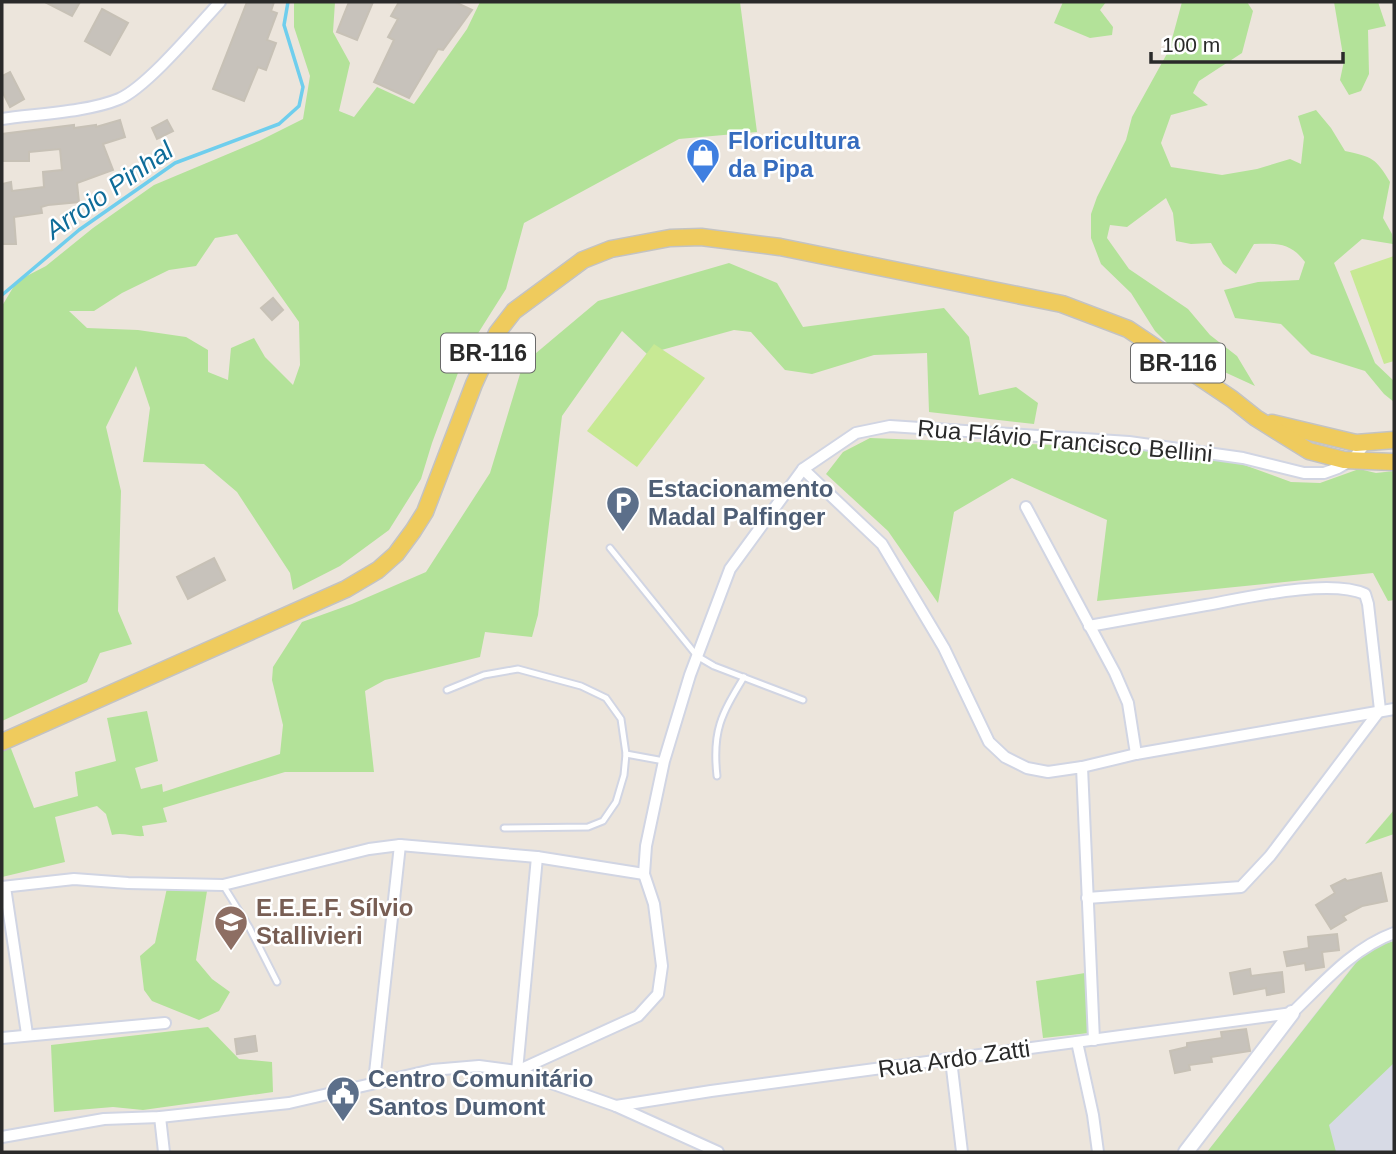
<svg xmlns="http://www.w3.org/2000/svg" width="1396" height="1154" font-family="Arial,sans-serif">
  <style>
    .airport { fill: #d7dae5 }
    .green { fill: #b3e299; fill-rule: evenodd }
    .pitch { fill: #c7e994 }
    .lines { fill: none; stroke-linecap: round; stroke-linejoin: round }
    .stream { stroke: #6fceed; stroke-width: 3.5 }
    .building { fill: #c7c2bb; stroke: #c7c1b6; stroke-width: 2 }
    .lane-casing { stroke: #d1d5e3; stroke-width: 9 }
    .street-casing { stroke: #d1d5e3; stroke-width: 14 }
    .secondary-casing { stroke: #d1d5e3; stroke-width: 18 }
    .primary-casing { stroke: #c3c3c3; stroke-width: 19 }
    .lane { stroke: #fff; stroke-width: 5 }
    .street { stroke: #fff; stroke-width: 10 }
    .secondary { stroke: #fff; stroke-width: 14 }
    .primary { stroke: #efcb5d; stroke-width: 16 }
    .labels { text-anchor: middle; stroke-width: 5; stroke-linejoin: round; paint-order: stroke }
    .shield { fill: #fff; stroke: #6a6a6a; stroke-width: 2 }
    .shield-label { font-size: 23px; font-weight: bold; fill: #2a2a2a }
    .shop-label { font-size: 24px; font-weight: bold; fill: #366cbe; stroke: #fff; text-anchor: start }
    .street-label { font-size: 24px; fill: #2a2a2a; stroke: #fff }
    .service-label { font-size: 24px; font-weight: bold; fill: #4e5e75; stroke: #fff; text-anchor: start }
    .education-label { font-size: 24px; font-weight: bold; fill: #785e54; stroke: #fff; text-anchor: start }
    .water-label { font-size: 26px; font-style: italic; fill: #0e6c99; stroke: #fff }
  </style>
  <rect width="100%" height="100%" fill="#ece5dc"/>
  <path class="airport" d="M1394 941V1152H1207L1356 962Z"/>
  <g class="green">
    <path d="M294 2H335L333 32 350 63 339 111 354 117 377 87 414 104 467 29 480 2H740L757 132 679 139 524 223 506 289 465 354 432 443 421 479 389 530 340 566 293 590 290 573 237 492 204 464 143 462 150 408 136 366 106 427 121 491 118 611 132 644 100 653 87 682 2 721V306L17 281 46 266 93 228 154 185 259 141 303 119 310 76 294 27ZM237 234 299 322 300 365 293 385 265 357 254 338 231 348 228 380 208 372V350L186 337 138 330 87 328 69 311H94L122 293 169 270 196 266 215 238Z"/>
    <path d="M1063 2H1106L1100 10 1113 27 1112 35 1090 38 1054 23Z"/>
    <path d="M1182 2H1247L1253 11 1242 53 1199 81 1193 93 1208 105 1171 115 1161 143 1171 167 1222 175 1257 169 1290 159 1301 164 1304 137 1298 116 1316 110 1331 128 1345 151C1372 157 1376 158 1390 182L1383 218 1392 234 1393 244 1362 239 1334 263 1375 363 1394 381V402L1384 394 1365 371 1311 354 1281 324 1235 318 1224 290 1258 282 1299 280 1305 262C1291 243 1278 243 1254 244L1236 274 1223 264 1211 243 1191 244 1176 241 1173 213 1166 198 1127 227 1110 225 1107 238 1129 269 1188 309 1210 335 1237 356 1255 386 1172 348 1155 331 1131 293 1101 264 1091 238V214L1097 197 1126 140 1132 117 1169 50Z"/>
    <path d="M1334 2H1378L1386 26 1368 30 1369 74 1361 91 1349 95 1340 80 1344 61Z"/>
    <path d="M729 263 777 283 803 327 944 308 969 337 979 395 1016 387 1038 403 1034 424 929 412 927 353 874 355 812 374 785 370 751 332 734 330 647 354 622 331 562 416 538 615 532 637 485 632 480 657 385 680 365 691 374 772H285L163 808 167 822 142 826 144 836C132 837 123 832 112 835L106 814 97 806 55 817 65 862 2 877V750L10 746 34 808 78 796 75 772 116 761 107 718 147 711 158 761 135 768 141 789 162 784 163 792 280 754 283 725 272 680 273 667 302 622 352 604 426 572 490 473 523 364 598 301Z"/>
    <path d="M870 438 1132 448 1236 462 1291 482 1320 483 1359 469 1376 473 1394 471V600L1388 601 1373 573 1097 601 1107 520 1012 478 954 512 938 603 888 531 826 474 843 452Z"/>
    <path d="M1394 810V834L1365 844Z"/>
    <path d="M167 888 207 891 196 960 212 979 230 992 219 1011 199 1020 152 1001 144 990 140 956 155 943Z"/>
    <path d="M1394 941V1063L1329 1125 1336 1152H1207L1367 949Z"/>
    <path d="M1085 973 1089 1033 1043 1038 1036 981Z"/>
    <path d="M208 1027 239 1059 272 1062 273 1092 143 1110 113 1107 54 1112 51 1045Z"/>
  </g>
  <g class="pitch">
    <path d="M1394 256V361L1384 364 1350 271Z"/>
    <path d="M654 344 705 378 637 467 587 431Z"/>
  </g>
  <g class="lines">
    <path class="stream" d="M2 295 79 230 175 163 279 124 299 106 303 87 284 25 288 2"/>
  </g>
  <g class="building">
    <path d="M45 2H80L72 16Z"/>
    <path d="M247 2H274L271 11 277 13 267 40 276 43 266 70 258 67 244 101 213 89Z"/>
    <path d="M349 2H373L357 40 337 32Z"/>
    <path d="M399 2H455L472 10 443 50 438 49 409 98 374 82 394 40 388 37 398 19 391 16Z"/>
    <path d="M102 9 128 23 110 55 85 41Z"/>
    <path d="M10 72 24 99 10 107 2 91V76Z"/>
    <path d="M120 120 125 137 103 144 113 170 77 183 79 202 48 205 41 207 42 213 14 217 16 244H2V184L11 182 12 191 44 187 43 172 62 170 60 149 29 152V161H2V134L74 125V128L96 125V127Z"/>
    <path d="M167 120 173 131 157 139 152 128Z"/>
    <path d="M273 298 283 310 272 320 261 308Z"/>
    <path d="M214 558 225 580 188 599 177 577Z"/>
    <path d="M1381 873 1387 901 1362 906 1343 916 1346 920 1331 929 1316 905 1335 893 1331 886 1345 879 1347 881Z"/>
    <path d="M1337 934 1339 950 1322 952 1324 967 1306 970 1305 963 1287 966 1284 952 1309 948 1308 937Z"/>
    <path d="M1250 969 1251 976 1282 972 1284 992 1267 995 1266 988 1234 994 1230 973Z"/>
    <path d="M1246 1029 1250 1051 1211 1057 1212 1062 1189 1065 1190 1070 1175 1073 1170 1051 1187 1047V1043L1222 1038 1221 1032Z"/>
    <path d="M255 1036 257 1051 237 1054 235 1039Z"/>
  </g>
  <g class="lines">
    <g class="lane-casing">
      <g id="lane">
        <path d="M610 548 697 656 714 666 803 700"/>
        <path d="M447 690 484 675 518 669 581 686 606 698 621 719 626 754 624 775 616 802 603 821 588 827 504 828"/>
        <path d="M626 754 664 761"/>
        <path d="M717 776C712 731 721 715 744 677"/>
        <path d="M223 885 249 927 277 982"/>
      </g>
    </g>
    <g class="street-casing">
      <g id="street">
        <path d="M2 119C36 114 88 112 119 99 147 87 197 27 220 2"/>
        <path d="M803 469 882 544 944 648 989 742 1005 757 1027 768 1048 772 1082 767 1094 1040"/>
        <path d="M1026 507 1115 673 1128 703 1136 754"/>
        <path d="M1089 626C1128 619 1167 612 1206 605 1245 598 1329 578 1365 594L1368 604 1380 710"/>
        <path d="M1082 767 1136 754 1394 709"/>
        <path d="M2 887 74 879 128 883 223 885 369 849 400 845 537 857 644 874"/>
        <path d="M5 887 27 1034"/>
        <path d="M1087 898 1241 887 1270 856 1380 710"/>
        <path d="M2 1038 165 1023"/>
        <path d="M1077 1042 1093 1115 1098 1152"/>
        <path d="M951 1060 962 1152"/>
        <path d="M517 1071 638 1016 658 994 662 966 654 904 644 874 646 846 664 761 690 675 730 569 803 469 856 433 890 426 1129 442 1243 458 1304 473H1324L1338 468 1352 460 1366 443"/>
        <path d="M517 1071 537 857"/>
        <path d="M374 1082 400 845"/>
        <path d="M616 1106 711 1091 1292 1013C1323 983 1353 948 1394 933"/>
        <path d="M160 1117 164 1152"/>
        <path d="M2 1137 104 1119 160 1117 289 1103 432 1070 479 1066 517 1071 616 1106 718 1152"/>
      </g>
    </g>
    <g class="secondary-casing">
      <path id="secondary" d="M1186 1152 1292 1013"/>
    </g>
    <g class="primary-casing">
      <g id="primary">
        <path d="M1272 423 1356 443 1394 440"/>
        <path d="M2 742 346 589 378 570 396 554 413 531 425 512 474 384 497 333 514 311 583 260 611 249 670 238 701 237 780 247 1062 304 1128 329 1232 399 1256 418 1309 451 1344 460 1394 462"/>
      </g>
    </g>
    <use href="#lane" class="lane"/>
    <use href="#street" class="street"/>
    <use href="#secondary" class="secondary"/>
    <use href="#primary" class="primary"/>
  </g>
  <defs>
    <g id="shop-pin" transform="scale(1.75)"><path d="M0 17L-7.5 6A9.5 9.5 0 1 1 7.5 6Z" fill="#3f7fe0" stroke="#fff"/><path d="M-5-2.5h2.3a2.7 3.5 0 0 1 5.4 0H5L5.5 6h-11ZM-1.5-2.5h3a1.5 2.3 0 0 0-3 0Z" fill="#fff"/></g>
    <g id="parking-pin" transform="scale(1.75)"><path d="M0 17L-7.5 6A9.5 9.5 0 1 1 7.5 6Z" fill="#5c6f8a" stroke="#fff"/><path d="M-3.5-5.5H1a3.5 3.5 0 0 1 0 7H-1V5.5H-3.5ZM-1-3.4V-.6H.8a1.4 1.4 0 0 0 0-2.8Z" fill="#fff"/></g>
    <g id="school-pin" transform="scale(1.75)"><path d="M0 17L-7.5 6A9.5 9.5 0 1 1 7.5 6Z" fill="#8d6e63" stroke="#fff"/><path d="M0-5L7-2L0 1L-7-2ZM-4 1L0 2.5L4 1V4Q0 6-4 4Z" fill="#fff"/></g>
    <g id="civic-pin" transform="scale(1.75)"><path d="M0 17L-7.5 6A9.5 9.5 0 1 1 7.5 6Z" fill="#5c6f8a" stroke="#fff"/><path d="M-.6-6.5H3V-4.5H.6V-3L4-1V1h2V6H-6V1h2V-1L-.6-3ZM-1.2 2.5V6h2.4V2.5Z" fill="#fff"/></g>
  </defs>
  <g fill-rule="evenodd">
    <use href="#shop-pin" x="703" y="155"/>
    <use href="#parking-pin" x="623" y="503"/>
    <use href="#school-pin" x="231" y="922"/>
    <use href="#civic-pin" x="343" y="1093"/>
  </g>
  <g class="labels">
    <g class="shield">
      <rect x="441" y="333.5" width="94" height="39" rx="5"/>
      <rect x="1131" y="343.5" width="94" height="39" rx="5"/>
    </g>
    <g class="shield-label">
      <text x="488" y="361">BR-116</text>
      <text x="1178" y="371">BR-116</text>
    </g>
    <g class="shop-label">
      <text x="728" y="149">Floricultura<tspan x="728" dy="28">da Pipa</tspan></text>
    </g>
    <g class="street-label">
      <text transform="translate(1065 441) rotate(5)" y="8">Rua Flávio Francisco Bellini</text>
      <text transform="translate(954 1059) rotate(-8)" y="8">Rua Ardo Zatti</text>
    </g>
    <g class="service-label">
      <text x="648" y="497">Estacionamento<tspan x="648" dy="28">Madal Palfinger</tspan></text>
      <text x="368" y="1087">Centro Comunitário<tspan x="368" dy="28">Santos Dumont</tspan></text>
    </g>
    <g class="education-label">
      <text x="256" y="916">E.E.E.F. Sílvio<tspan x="256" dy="28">Stallivieri</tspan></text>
    </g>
    <g class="water-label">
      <text transform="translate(109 190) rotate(-35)" y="9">Arroio Pinhal</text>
    </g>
  </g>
  <rect width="1396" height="1154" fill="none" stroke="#2a2a2a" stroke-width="7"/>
  <path d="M1151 52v10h192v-10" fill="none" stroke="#2a2a2a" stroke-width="3.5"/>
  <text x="1162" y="52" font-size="21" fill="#2a2a2a" stroke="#ffffff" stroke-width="5" paint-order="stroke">100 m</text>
</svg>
